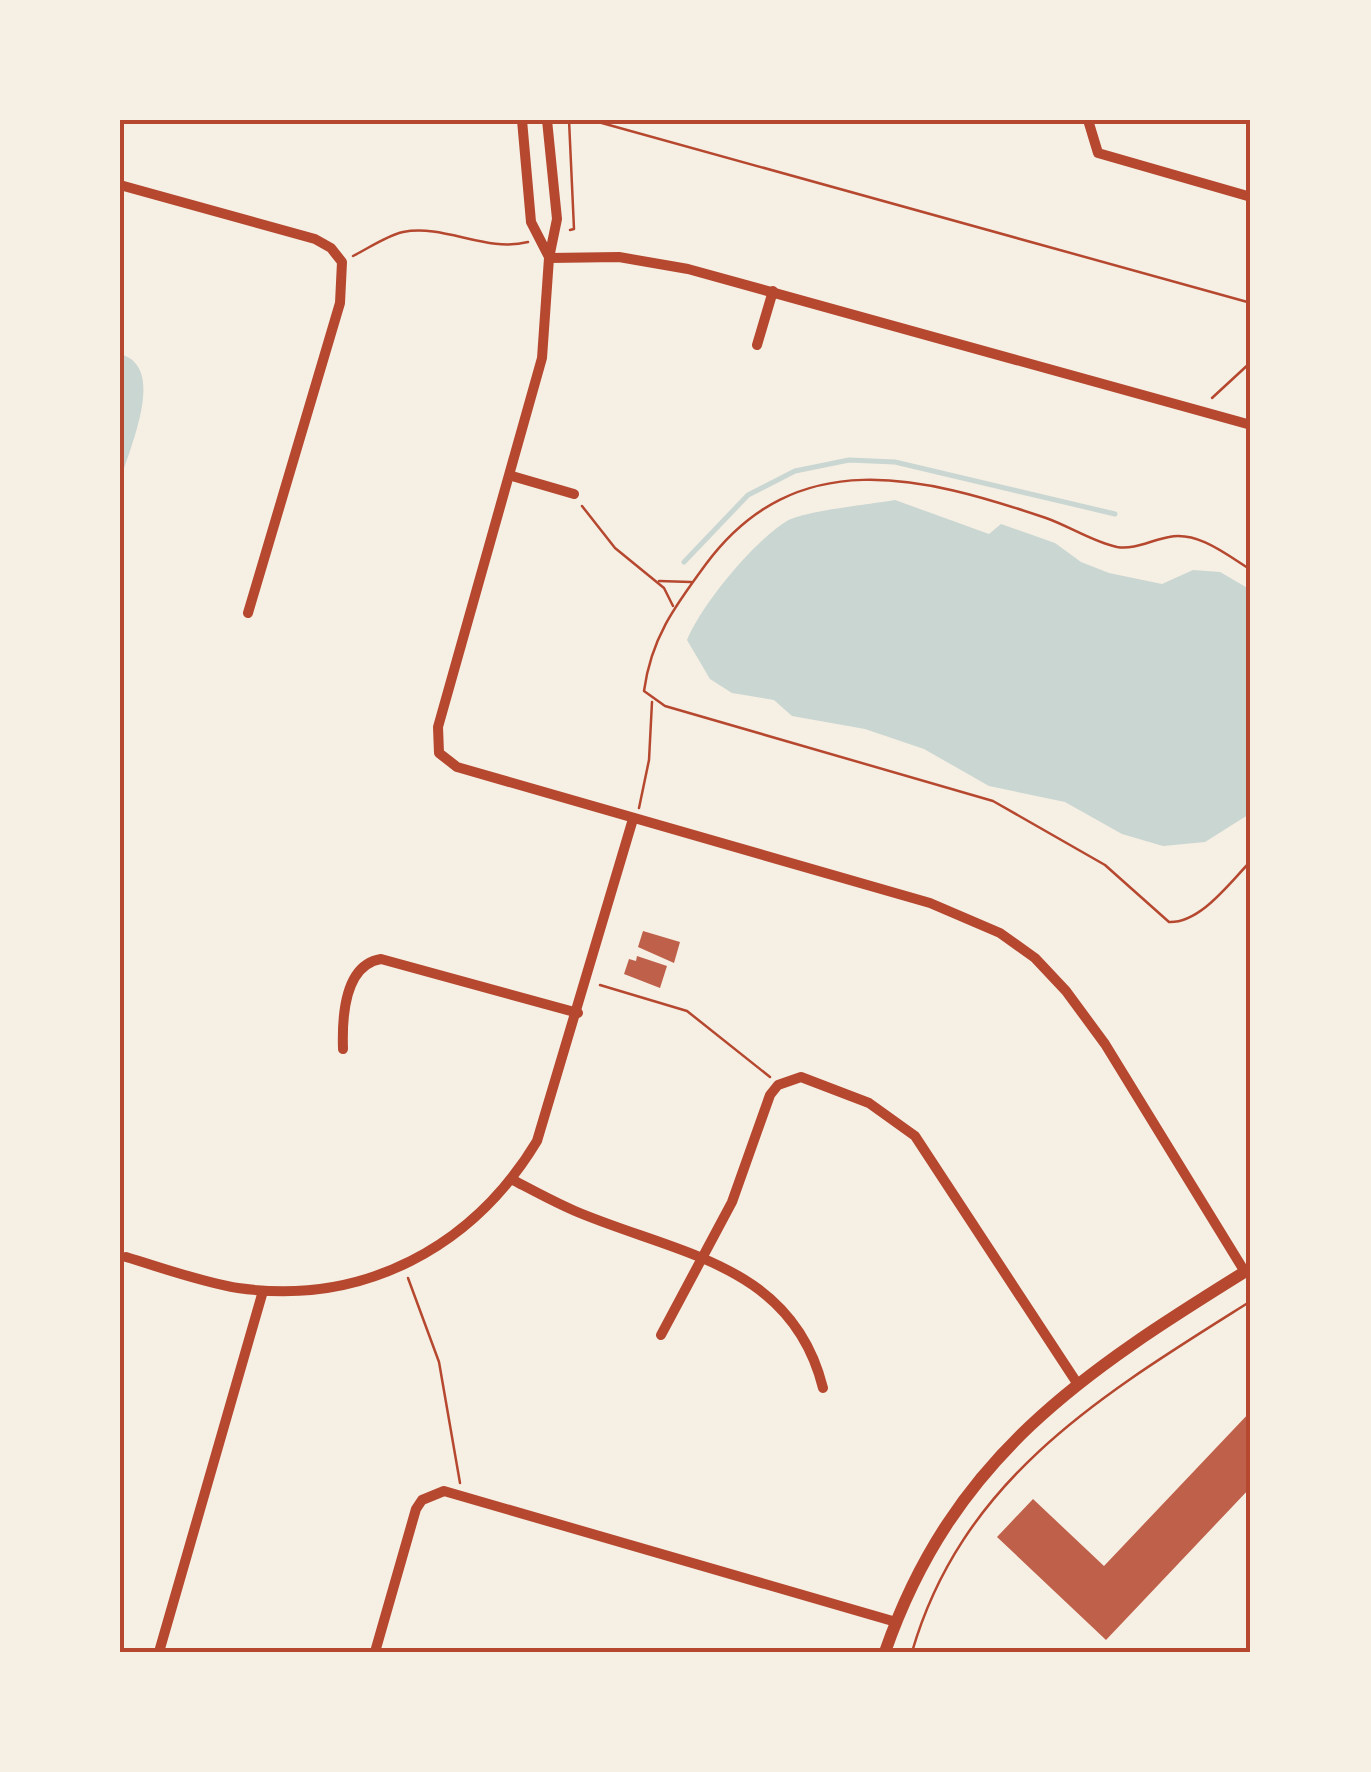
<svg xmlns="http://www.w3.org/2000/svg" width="1371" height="1772" font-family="'PT Sans',sans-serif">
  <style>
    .water { fill: #c9d6d2 }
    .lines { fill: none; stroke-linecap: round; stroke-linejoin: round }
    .stream { stroke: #c9d6d2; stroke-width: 5 }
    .building { fill: #bf614a }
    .path { stroke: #b5482f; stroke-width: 2.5 }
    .minor { stroke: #b5482f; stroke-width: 10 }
    .tertiary { stroke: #b5482f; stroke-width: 12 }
    .neatline { fill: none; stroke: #b5482f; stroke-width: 4 }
  </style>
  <rect width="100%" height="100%" fill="#f6efe4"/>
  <g class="water">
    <path d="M120 354C168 367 129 448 120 482Z"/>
    <path d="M895 500 989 534 1001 524 1055 543 1081 562 1109 573 1162 584 1193 570 1220 572 1251 590V813L1205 842 1163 846 1122 834 1065 802 989 786 924 749 865 729 792 716 774 700 732 693 710 679 687 640C702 604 754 541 787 521 804 511 872 504 895 500Z"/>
  </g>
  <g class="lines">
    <path class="stream" d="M684 562 748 495 795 471 849 460 895 462 1115 514"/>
  </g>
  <g class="building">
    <path d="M643 931 680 942 674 963 638 947Z"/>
    <path d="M637 956 667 966 660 988 624 974 629 959 636 961Z"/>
    <path d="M1251 1411V1487L1106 1640 997 1537 1033 1499 1104 1566Z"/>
  </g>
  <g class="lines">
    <g class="path">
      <path d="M569 120 574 229 570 230"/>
      <path d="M591 120 1251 303"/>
      <path d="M353 256C369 248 386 236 403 232 445 224 486 253 528 242"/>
      <path d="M1212 398 1251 362"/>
      <path d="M582 506 615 548 664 588 673 606"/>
      <path d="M1251 570C1227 555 1198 531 1169 537 1152 540 1134 550 1117 547 1093 542 1069 526 1046 518 922 476 796 443 706 564 675 606 651 638 644 691L665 706 993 801 1105 865 1169 922C1201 923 1230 882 1251 861"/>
      <path d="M659 581 691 582"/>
      <path d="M639 808 649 760 652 702"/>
      <path d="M600 985 687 1011 770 1077"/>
      <path d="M408 1278 439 1362 460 1483"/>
      <path d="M912 1652C963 1476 1105 1393 1251 1301"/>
    </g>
    <g class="minor">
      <path d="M522 120 531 222 549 257"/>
      <path d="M547 120 557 219 549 258 542 358 438 727 439 753 457 767 930 903 1000 933 1035 958 1066 991 1105 1044 1245 1272"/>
      <path d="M1088 120 1098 153 1251 197"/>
      <path d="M120 185 315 239 331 248 342 262 340 303 248 613"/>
      <path d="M549 258 619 257 688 269 1251 425"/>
      <path d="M757 345 773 291"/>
      <path d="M512 476 574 494"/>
      <path d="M343 1049C342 1019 344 965 381 959L578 1013"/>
      <path d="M513 1180C534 1191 554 1202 575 1211 676 1254 792 1263 823 1388"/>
      <path d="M126 1257C163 1268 201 1282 238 1288 364 1306 473 1247 537 1141L633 819"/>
      <path d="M661 1335 732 1202 770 1095 778 1085 801 1077 869 1103 915 1136 1077 1383"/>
      <path d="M159 1652 263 1291"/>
      <path d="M375 1652 416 1509 422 1500 444 1491 896 1622"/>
    </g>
    <path class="tertiary" d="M885 1652C953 1456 1083 1372 1251 1268"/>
  </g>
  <rect width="1371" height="1772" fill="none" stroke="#f6efe4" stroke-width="245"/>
  <rect x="122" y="122" width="1126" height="1528" class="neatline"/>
</svg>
